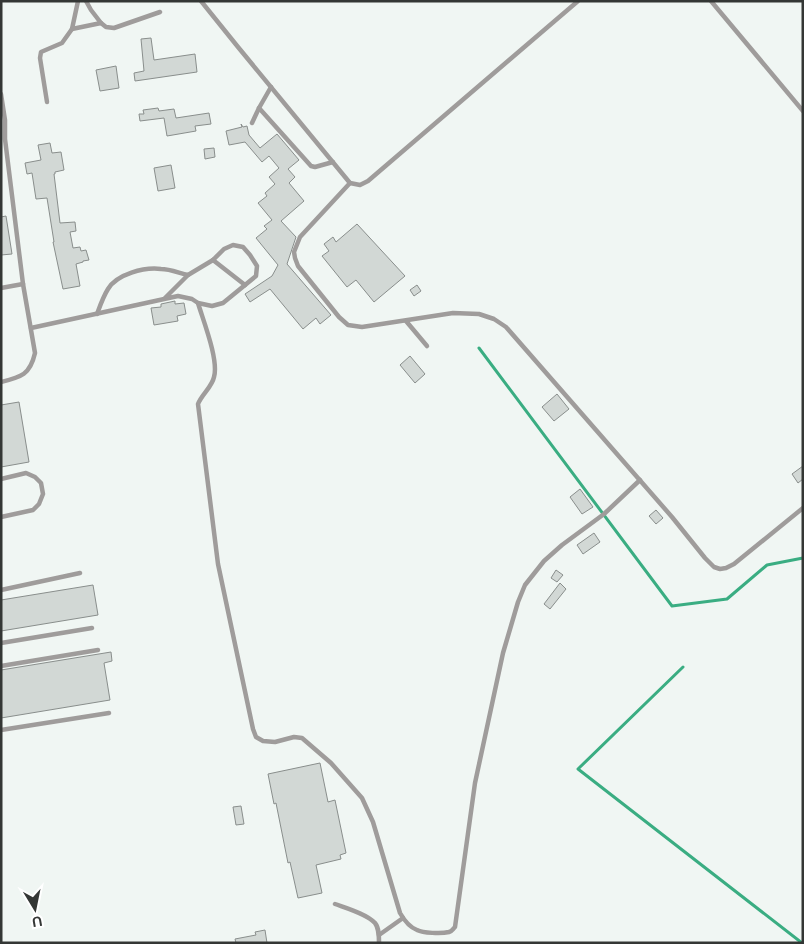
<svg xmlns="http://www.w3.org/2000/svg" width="804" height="944" font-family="Helvetica,sans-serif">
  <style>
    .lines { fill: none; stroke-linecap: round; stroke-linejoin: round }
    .stream { stroke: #3aad82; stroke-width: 3 }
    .building { fill: #d2d8d5; stroke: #898e8c }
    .service { stroke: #9f9c9b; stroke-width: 4.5 }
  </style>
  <rect width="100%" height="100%" fill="#f0f6f3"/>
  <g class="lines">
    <g class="stream">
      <path d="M479 348 672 606 727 599 767 565 803 558"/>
      <path d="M683 667 578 769 802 943"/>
    </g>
  </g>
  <g class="building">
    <path d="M151 38 154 60 195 54 197 72 135 81 134 73 144 71 141 39Z"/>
    <path d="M116 66 119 88 100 91 96 70Z"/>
    <path d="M158 108 159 111 174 109 176 118 209 113 211 124 195 126 196 131 167 136 164 118 140 121 139 114H144L143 110Z"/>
    <path d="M241 124 243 127 247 126 249 135 260 148 277 134 299 160 288 169 295 177 289 183 304 201 281 221 296 237 287 264 331 315 320 324 316 318 303 329 270 289 250 302 245 294 272 276 278 265 256 238 267 229 264 226 272 220 258 203 267 196 265 193 275 184 269 177 279 168 269 156 262 162 245 142 229 145 226 131 242 127Z"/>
    <path d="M50 143 52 153 61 152 64 170 55 172V174H54L60 223 75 222 76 231 70 232 73 248 80 247 81 251 86 250 89 260 83 261V262L76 264 80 286 63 289 53 242H54L47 198 36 199 32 173 27 174 25 163 41 160 38 145Z"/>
    <path d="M214 148 215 157 205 159 204 149Z"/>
    <path d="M171 165 175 188 158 191 154 168Z"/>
    <path d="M6 216 12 254 1 255V217Z"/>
    <path d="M357 224 405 276 374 302 356 280 347 287 322 256 329 251 324 244 333 237 336 242Z"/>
    <path d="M417 285 421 291 414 296 410 290Z"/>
    <path d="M175 301V304L184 303 186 314 177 316 178 321 154 325 151 308 161 307V304Z"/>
    <path d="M410 356 425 374 415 383 400 365Z"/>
    <path d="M557 394 569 409 554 421 542 407Z"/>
    <path d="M19 402 29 462 1 467V405Z"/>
    <path d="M803 466V479L798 483 792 474Z"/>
    <path d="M580 489 593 507 582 514 570 497Z"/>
    <path d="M656 510 663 518 656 524 649 516Z"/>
    <path d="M594 533 600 542 583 554 577 545Z"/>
    <path d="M556 570 563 575 557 582 551 578Z"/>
    <path d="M560 583 566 589 550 609 544 604Z"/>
    <path d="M93 585 98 615 1 631V600Z"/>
    <path d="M111 652 112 661 104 663 110 700 1 718V670Z"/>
    <path d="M320 763 328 802 335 800 346 853 340 855 341 859 316 865 322 893 298 898 290 862 288 863 276 803 274 804 268 774Z"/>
    <path d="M241 806 244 824 236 825 233 807Z"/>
    <path d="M265 930 267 943H236L235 939 256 935 255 932Z"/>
  </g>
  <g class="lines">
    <g class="service">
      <path d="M78 1 72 29 101 23"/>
      <path d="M86 1 91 10 101 23 106 27 114 28 160 12"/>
      <path d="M201 1 238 47 350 183 360 185 368 181 578 1"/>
      <path d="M711 1 803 111"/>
      <path d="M1 94 5 120V139L23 284 35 353C30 375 21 377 1 382"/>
      <path d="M47 102 40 58 41 52 62 43 72 29"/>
      <path d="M259 108 311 166 315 167 333 162"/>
      <path d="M252 123 259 108 271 87"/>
      <path d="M350 183 300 237 294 252 295 258 298 266 339 317 348 325 362 327 453 313 479 314 494 319 506 327 672 517 705 558 714 567 720 569 726 568 734 564 803 508"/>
      <path d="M213 260 245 285"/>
      <path d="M1 288 23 284"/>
      <path d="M198 303C203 320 219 360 214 377 212 387 202 394 198 404L218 564 253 729 256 737 263 741 275 742 294 737 302 738 331 763 362 798 373 822 400 913C404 920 409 927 417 930 423 933 441 934 449 932 452 931 452 930 455 927L475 783 503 653 518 602 525 585 544 561 562 545 604 514 640 480"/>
      <path d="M97 314C100 306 103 297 108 289 117 274 144 267 161 269 170 269 179 273 188 275"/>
      <path d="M406 321 427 346"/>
      <path d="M31 328 178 296 192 299 198 303 212 306 223 303 256 276 257 266 250 255 243 247 233 245 224 249 213 260 188 275 164 299"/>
      <path d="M1 479 26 473 35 477 41 483 43 494 39 504 33 510 1 517"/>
      <path d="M1 590 80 573"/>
      <path d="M1 643 92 628"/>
      <path d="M1 666 98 650"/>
      <path d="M1 730 109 713"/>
      <path d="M335 904C346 908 367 914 375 923 379 928 379 936 379 943"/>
      <path d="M379 935 403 918"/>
    </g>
  </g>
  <rect width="804" height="944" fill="none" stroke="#343735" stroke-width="5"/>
  <g transform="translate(35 909) rotate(170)" stroke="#ffffff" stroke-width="4" paint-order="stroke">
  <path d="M0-4L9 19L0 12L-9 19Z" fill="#343735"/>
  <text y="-8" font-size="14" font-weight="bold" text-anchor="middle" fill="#343735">U</text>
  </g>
</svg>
